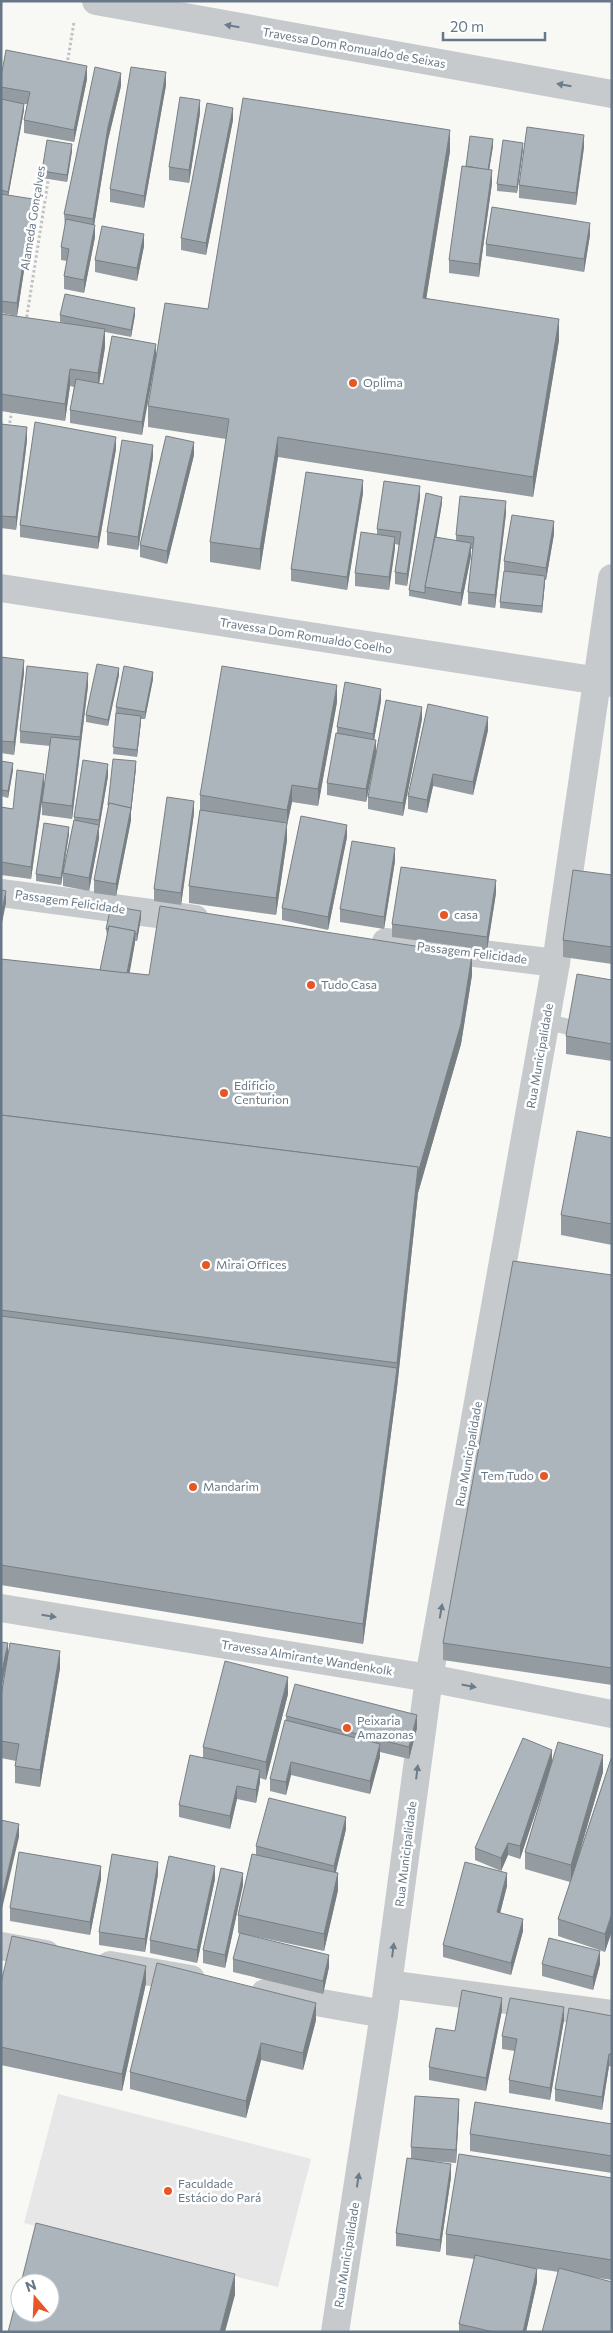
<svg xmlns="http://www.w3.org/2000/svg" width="613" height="2333" font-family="Commissioner,sans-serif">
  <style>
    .built { fill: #e6e7e6 }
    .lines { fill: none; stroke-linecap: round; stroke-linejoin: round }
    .path { stroke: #bfc2c4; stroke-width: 3; stroke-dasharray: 2.5 2.5; stroke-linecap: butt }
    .service { stroke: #c6cacd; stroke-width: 16 }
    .minor { stroke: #c6cacd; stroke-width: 28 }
    .tertiary { stroke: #c6cacd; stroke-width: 28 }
    .wall { fill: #949ca1 }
    .shaded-wall { fill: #787f83 }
    .building { fill: #acb5bb; stroke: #787f83 }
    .oneway { fill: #6b7c8a }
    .poi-dot { fill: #e75726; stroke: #fff; stroke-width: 2 }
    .labels { text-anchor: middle; stroke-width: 5; stroke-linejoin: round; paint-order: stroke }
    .street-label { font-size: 12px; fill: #667887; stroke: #fff }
    .poi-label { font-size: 12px; fill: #667887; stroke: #fff; text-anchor: start }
  </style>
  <rect width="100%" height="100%" fill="#f8f8f5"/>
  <path class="built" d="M58 2094 311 2159 278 2287 24 2223Z"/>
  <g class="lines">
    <g class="path">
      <path d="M67 65 74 22"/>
      <path d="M26 322 49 175"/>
      <path d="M9 428 12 409"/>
    </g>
    <path class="service" d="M546 1022 612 1036"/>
    <g class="minor">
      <path d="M1 588 612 683"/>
      <path d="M1 893 195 919"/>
      <path d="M386 942 556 963"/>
      <path d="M1 1608 429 1678 612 1714"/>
      <path d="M1 1946 46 1954"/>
      <path d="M110 1965 191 1979"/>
      <path d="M389 1984 612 2014"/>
      <path d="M265 1993 384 2014"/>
    </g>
    <g class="tertiary">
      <path d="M96 1 612 94"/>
      <path d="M335 2332 384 2014 429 1678 556 963 612 578"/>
    </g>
  </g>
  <g class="wall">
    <path d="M1 77 87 79 74 142 24 133V120L27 104H24V110L8 195 33 212 17 316 1 313Z"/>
    <path d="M166 85 144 208 110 202V189Z"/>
    <path d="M121 86 108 140 94 225 95 237 84 293 64 289V276L67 261 61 260V247L65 227 64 214Z"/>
    <path d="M200 113 189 183 169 180V167Z"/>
    <path d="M233 120 206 255 181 250V238Z"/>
    <path d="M493 146 489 170 492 183 479 277 449 273V260L466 166Z"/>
    <path d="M584 147 576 205 519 198V185Z"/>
    <path d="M523 149 517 193 497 191V184Z"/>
    <path d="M72 151 67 182 42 178V171Z"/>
    <path d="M450 151 426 299 559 340 533 497 278 457 260 570 210 562V542L226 439 148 427V406L208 309Z"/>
    <path d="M590 235 584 272 486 256V244Z"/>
    <path d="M144 246 137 281 95 272V260Z"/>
    <path d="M1 314 69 324 60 322V315H135L131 337 105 332V347L99 384H103L156 344 142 435 70 423V410L74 387 70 386 65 421 1 411Z"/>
    <path d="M1 424 27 440 16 530 1 528Z"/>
    <path d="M116 449 98 549 20 537V525Z"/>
    <path d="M194 455 167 564 140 557V545Z"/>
    <path d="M153 457 138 550 107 545V532Z"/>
    <path d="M363 493 347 590 291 581V569Z"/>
    <path d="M420 498 407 586 395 584V572L399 545 395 544 389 590 355 586V573L377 534V529Z"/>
    <path d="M442 503 436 537 456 541V535L506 513 495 608 468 604V592L473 549H471V556L461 606 409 596V590Z"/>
    <path d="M554 534 546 580H545L542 613 500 608V602L504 572V561Z"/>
    <path d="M1 657 24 673 14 755 1 753Z"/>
    <path d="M119 675 108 726 86 722V715Z"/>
    <path d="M153 679 145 719H141L137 757 113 754 116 707Z"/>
    <path d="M88 686 72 819 42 815V802L50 746 20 743V731Z"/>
    <path d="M381 701 374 740 376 753 366 802 327 795V783L337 734V727Z"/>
    <path d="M337 702 318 806 292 802 287 825V840L276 915 189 903V886L200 810V795Z"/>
    <path d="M428 704 488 730 473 795 433 786 427 813 408 809V796Z"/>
    <path d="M422 719 403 816 368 809V797Z"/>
    <path d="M1 761 13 770 8 798 1 796Z"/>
    <path d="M136 768 131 812V820L116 896 94 893V880Z"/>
    <path d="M108 776 99 829V838L89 891 63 886V873L74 820V817Z"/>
    <path d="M44 787 31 879 1 875V807L13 809Z"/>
    <path d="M194 813 181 905 154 901V889Z"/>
    <path d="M69 834 61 885 36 881V874Z"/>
    <path d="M347 837 328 930 282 920V908Z"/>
    <path d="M395 861 384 929 340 922V909Z"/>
    <path d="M612 875V964L563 957V940Z"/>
    <path d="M496 893 487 950 392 937V924Z"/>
    <path d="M141 918 137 941H135L129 973 149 975H472L461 1044 418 1193 397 1388 363 1644 1 1585V959L100 970 107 935 106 929Z"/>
    <path d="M612 980V1061L566 1054V1036Z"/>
    <path d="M612 1138V1245L561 1235V1215Z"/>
    <path d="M612 1275V1685L443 1660V1643Z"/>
    <path d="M1 1642 8 1655 60 1668 40 1787 15 1783V1766L16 1761 1 1758V1696L7 1659 1 1689Z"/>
    <path d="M288 1694 266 1780 260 1778V1782L256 1803 237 1799 230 1829 179 1817V1805L203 1758V1747Z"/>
    <path d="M286 1716 417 1728 409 1759 380 1752V1757L370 1794 291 1775 286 1795 270 1791V1779L286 1721Z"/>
    <path d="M612 1756 605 1952 558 1936V1919L570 1882 525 1869V1852L549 1773 520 1859 508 1855 501 1871 475 1860V1848L552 1762 603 1772 577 1861Z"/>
    <path d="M346 1829 336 1872 338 1890 324 1951 238 1933V1915L256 1855V1846Z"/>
    <path d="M158 1874 145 1952 99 1945V1932Z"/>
    <path d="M101 1879 90 1935 10 1921V1908Z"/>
    <path d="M215 1879 197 1963 150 1953V1940Z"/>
    <path d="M243 1885 225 1968 203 1963V1950Z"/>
    <path d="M507 1886 500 1913 523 1931 511 1975 443 1957V1945Z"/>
    <path d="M233 1959 329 1967 323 1994 233 1972Z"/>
    <path d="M542 1964H600L593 1990 542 1976Z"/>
    <path d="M1 1983H146L122 2091 1 2065Z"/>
    <path d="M502 2010 486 2091 429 2080V2067L455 2031Z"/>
    <path d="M612 2016V2067L609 2066 602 2110 555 2101V2089Z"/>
    <path d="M316 2020 303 2070 261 2060 246 2118 130 2089V2072Z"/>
    <path d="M564 2020 550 2100 509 2093V2080L515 2051 502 2049V2036Z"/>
    <path d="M459 2111 456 2163 429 2161 451 2177 440 2252 396 2246V2233L411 2159V2147Z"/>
    <path d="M612 2124V2173L470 2151V2134Z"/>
    <path d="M612 2178V2280L532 2268 537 2282 526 2332H459V2324L474 2259 446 2255V2234Z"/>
  </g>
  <g class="shaded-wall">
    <path d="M87 66V79L74 142V130Z"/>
    <path d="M166 72V85L144 208V196Z"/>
    <path d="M121 73V86L108 140 93 232V219L108 127Z"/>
    <path d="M200 100V113L189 183V170Z"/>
    <path d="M24 104V110L8 198V192Z"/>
    <path d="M233 108V120L206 255V243Z"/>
    <path d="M450 130V151L423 319V298Z"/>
    <path d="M584 135V147L576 205V193Z"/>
    <path d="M493 139V146L488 177V171Z"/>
    <path d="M523 143V149L517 193V187Z"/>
    <path d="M72 144V151L67 182V175Z"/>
    <path d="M492 170V183L479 277V264Z"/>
    <path d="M33 199V212L17 316V303Z"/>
    <path d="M590 223V235L584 272V259Z"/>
    <path d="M95 225V237L84 293V280Z"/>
    <path d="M144 234V246L137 281V268Z"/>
    <path d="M135 308V315L131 337V330Z"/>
    <path d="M559 319V340L533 497V477Z"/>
    <path d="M105 329V347L98 390V373Z"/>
    <path d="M156 344V357L142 435V422Z"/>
    <path d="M70 369V386L65 421V404Z"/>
    <path d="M27 427V440L16 530V517Z"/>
    <path d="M116 437V449L98 549V537Z"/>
    <path d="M278 437V457L260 570V549Z"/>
    <path d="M194 442V455L167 564V551Z"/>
    <path d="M153 445V457L138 550V537Z"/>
    <path d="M363 480V493L347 590V577Z"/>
    <path d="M420 486V498L407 586V574Z"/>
    <path d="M442 497V503L428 588 426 587Z"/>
    <path d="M506 501V513L495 608V595Z"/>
    <path d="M554 521V534L546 580V568Z"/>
    <path d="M395 537V549L389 590V577Z"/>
    <path d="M471 543V556L461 606V593Z"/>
    <path d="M545 576V583L542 613V606Z"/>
    <path d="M24 660V673L14 755V742Z"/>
    <path d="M119 668V675L108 726V720Z"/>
    <path d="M153 672V679L145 719V712Z"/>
    <path d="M88 673V686L80 750V737Z"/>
    <path d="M337 685V702L318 806V789Z"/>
    <path d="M381 689V701L373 746V734Z"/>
    <path d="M422 707V719L403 816V803Z"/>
    <path d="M141 716V722L137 757V750Z"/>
    <path d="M488 717V730L473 795V782Z"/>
    <path d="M80 740V753L72 819V806Z"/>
    <path d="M376 740V753L366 802V789Z"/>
    <path d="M136 761V768L131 812V820L116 896V884Z"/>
    <path d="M13 763V770L8 798V791Z"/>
    <path d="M108 764V776L99 829V838L89 891V878L99 828V820Z"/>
    <path d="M44 774V787L31 879V867Z"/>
    <path d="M433 774V786L427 813V800Z"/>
    <path d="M292 785V802L287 825V840L276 915V898L287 825V810Z"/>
    <path d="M194 801V813L181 905V893Z"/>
    <path d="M347 825V837L328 930V917Z"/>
    <path d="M69 827V834L61 885V878Z"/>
    <path d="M395 848V861L384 929V917Z"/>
    <path d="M496 880V893L487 950V937Z"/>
    <path d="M6 891V903L1 928V915Z"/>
    <path d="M141 911V918L137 941V934Z"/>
    <path d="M135 931V943L126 993V980Z"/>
    <path d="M472 955V975L461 1044 418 1193 397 1388V1363L418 1167Z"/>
    <path d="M397 1368V1388L363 1644V1624Z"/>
    <path d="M8 1643V1656L1 1689V1676Z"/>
    <path d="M60 1651V1668L40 1787V1770Z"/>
    <path d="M288 1677V1694L266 1780V1762Z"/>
    <path d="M417 1715V1728L409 1759V1747Z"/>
    <path d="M380 1744V1757L370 1794V1781Z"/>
    <path d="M552 1750V1763L520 1859V1846Z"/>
    <path d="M603 1755V1772L571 1882V1865Z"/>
    <path d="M291 1762V1775L286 1795V1782Z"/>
    <path d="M260 1770V1782L256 1803V1790Z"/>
    <path d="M237 1786V1799L230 1829V1816Z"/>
    <path d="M346 1817V1829L334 1879V1866Z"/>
    <path d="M19 1824V1837L1 1913V1901Z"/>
    <path d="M508 1843V1855L501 1871V1858Z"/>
    <path d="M158 1862V1874L145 1952V1939Z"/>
    <path d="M101 1866V1879L90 1935V1922Z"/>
    <path d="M215 1866V1879L197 1963V1950Z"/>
    <path d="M243 1873V1885L225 1968V1955Z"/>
    <path d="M338 1873V1890L324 1951V1934Z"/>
    <path d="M507 1873V1886L497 1925V1912Z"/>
    <path d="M612 1913V1931L605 1952V1934Z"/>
    <path d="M523 1919V1931L511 1975V1963Z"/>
    <path d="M600 1951V1964L593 1990V1977Z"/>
    <path d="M329 1955V1967L323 1994V1981Z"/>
    <path d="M146 1966V1983L122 2091V2074Z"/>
    <path d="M502 1998V2010L486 2091V2078Z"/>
    <path d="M316 2003V2020L303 2070V2053Z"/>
    <path d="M564 2007V2020L550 2100V2088Z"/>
    <path d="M261 2043V2060L246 2118V2101Z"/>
    <path d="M609 2054V2066L602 2110V2097Z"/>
    <path d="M459 2099V2111L456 2163V2150Z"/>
    <path d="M451 2164V2177L440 2252V2240Z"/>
    <path d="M537 2269V2282L526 2332H523Z"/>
    <path d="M235 2274V2295L225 2332H220Z"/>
  </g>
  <g class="building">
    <path d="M6 50 87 66 74 130 24 120 30 92 1 87V77Z"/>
    <path d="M95 67 121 73 108 127 93 219 64 214Z"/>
    <path d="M131 67 166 72 144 196 110 189Z"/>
    <path d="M180 97 200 100 189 170 169 167Z"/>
    <path d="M243 98 450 130 423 298 559 319 533 477 278 437 260 549 210 542 229 419 148 406 165 303 208 309Z"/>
    <path d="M1 99 24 104 8 192 1 190Z"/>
    <path d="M207 103 233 108 206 243 181 238Z"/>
    <path d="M527 127 584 135 576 193 519 185Z"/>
    <path d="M470 136 493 139 488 170 466 166Z"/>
    <path d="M47 140 72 144 67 175 42 171Z"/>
    <path d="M503 140 523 143 517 187 497 184Z"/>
    <path d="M462 166 492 170 479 264 449 260Z"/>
    <path d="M1 194 33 199 17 303 1 301Z"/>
    <path d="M492 207 590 223 584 259 486 244Z"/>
    <path d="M66 219 95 225 84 280 64 276 69 249 61 247Z"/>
    <path d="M102 226 144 234 137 268 95 260Z"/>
    <path d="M65 294 135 308 131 330 60 315Z"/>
    <path d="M1 314 105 329 98 373 70 369 65 404 1 394Z"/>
    <path d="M112 336 156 344 142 422 70 410 76 379 103 384Z"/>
    <path d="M35 422 116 437 98 537 20 525Z"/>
    <path d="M1 424 27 427 16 517 1 516Z"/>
    <path d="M166 436 194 442 167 551 140 545Z"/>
    <path d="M122 440 153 445 138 537 107 532Z"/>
    <path d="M306 472 363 480 347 577 291 569Z"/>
    <path d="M384 481 420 486 407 574 395 572 401 532 377 529Z"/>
    <path d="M426 493 442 497 425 587V593L409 590Z"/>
    <path d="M460 496 506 501 495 595 468 592 474 537 456 535Z"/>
    <path d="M512 515 554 521 546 568 504 561Z"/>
    <path d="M361 532 395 537 389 577 355 573Z"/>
    <path d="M435 537 471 543 461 593 425 587Z"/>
    <path d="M504 571 545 576 542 606 500 602Z"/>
    <path d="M1 657 24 660 14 742 1 741Z"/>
    <path d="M97 664 119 668 108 720 86 715Z"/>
    <path d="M27 666 88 673 80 737 20 731Z"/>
    <path d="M124 666 153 672 145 712 116 707Z"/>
    <path d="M222 666 337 685 318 789 292 785 287 810 200 795Z"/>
    <path d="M345 682 381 689 373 734 337 727Z"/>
    <path d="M386 700 422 707 403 803 368 797Z"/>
    <path d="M428 704 488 717 473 782 433 774 427 800 408 796Z"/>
    <path d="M116 713 141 716 137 750 113 747Z"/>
    <path d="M336 733 376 740 366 789 327 783Z"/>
    <path d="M51 737 80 740 72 806 42 802Z"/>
    <path d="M113 759 136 761 131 808 109 803 108 805Z"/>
    <path d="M83 760 108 764 99 820 74 817Z"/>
    <path d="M1 761 13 763 8 791 1 790Z"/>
    <path d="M17 770 44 774 31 867 1 862V807L13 809Z"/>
    <path d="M167 797 194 801 181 893 154 889Z"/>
    <path d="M109 803 131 808 116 884 94 880Z"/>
    <path d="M200 810 287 823 276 898 189 886Z"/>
    <path d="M301 816 347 825 328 917 282 908Z"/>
    <path d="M74 820 99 825 89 878 63 873Z"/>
    <path d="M44 823 69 827 61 878 36 874Z"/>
    <path d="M352 841 395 848 384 917 340 909Z"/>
    <path d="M401 867 496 880 487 937 392 924Z"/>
    <path d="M573 870 612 875V947L563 940Z"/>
    <path d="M1 890 6 891 1 915Z"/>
    <path d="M111 906 141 911 137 934H135V931L109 926 108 929H106Z"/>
    <path d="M160 906 472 955 461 1024 418 1173V1167L1 1115V959L149 975Z"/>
    <path d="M109 926 135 931 127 973 100 970Z"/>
    <path d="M577 974 612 980V1044L566 1036Z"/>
    <path d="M1 1115 418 1167 397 1363 1 1310Z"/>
    <path d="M577 1131 612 1138V1224L561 1215Z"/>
    <path d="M513 1261 612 1275V1668L443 1643Z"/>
    <path d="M1 1316 397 1368 363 1624 1 1565Z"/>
    <path d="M1 1642 8 1643 1 1676Z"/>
    <path d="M10 1643 60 1651 40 1770 15 1766 19 1744 1 1741V1696Z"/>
    <path d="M225 1661 288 1677 266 1762 203 1747Z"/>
    <path d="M295 1684 417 1715 409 1747 286 1716Z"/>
    <path d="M285 1720 380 1744 370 1781 291 1762 286 1782 270 1779Z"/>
    <path d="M523 1738 552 1750 520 1846 508 1843 501 1858 475 1848Z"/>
    <path d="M558 1742 603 1755 571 1865 525 1852Z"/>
    <path d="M190 1755 260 1770 256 1790 237 1786 230 1816 179 1805Z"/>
    <path d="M612 1756V1913L605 1934 558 1919Z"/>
    <path d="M269 1798 346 1817 334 1866 256 1846Z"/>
    <path d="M1 1820 19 1824 1 1901Z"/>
    <path d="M19 1852 101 1866 90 1922 10 1908Z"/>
    <path d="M112 1854 158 1862 145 1939 99 1932Z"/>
    <path d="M252 1854 338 1873 324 1934 238 1915Z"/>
    <path d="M169 1856 215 1866 197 1950 150 1940Z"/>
    <path d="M465 1862 507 1873 497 1912 523 1919 511 1963 443 1945Z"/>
    <path d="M221 1868 243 1873 225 1955 203 1950Z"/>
    <path d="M240 1933 329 1955 323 1981 233 1959Z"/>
    <path d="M12 1936 146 1966 122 2074 1 2047V1983Z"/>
    <path d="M549 1938 600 1951 593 1977 542 1964Z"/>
    <path d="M157 1963 316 2003 303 2053 261 2043 246 2101 130 2072Z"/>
    <path d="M462 1990 502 1998 486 2078 429 2067 436 2028 455 2031Z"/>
    <path d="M510 1998 564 2007 550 2088 509 2080 517 2039 502 2036Z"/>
    <path d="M569 2008 612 2016V2054H609L602 2097 555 2089Z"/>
    <path d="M415 2096 459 2099 456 2150 411 2147Z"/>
    <path d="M475 2102 612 2124V2156L470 2134Z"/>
    <path d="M459 2154 612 2178V2260L446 2234Z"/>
    <path d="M407 2158 451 2164 440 2240 396 2233Z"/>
    <path d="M36 2223 235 2274 220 2332H8L20 2286V2313H50V2283H21Z"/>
    <path d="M475 2255 537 2269 523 2332H494L459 2324Z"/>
    <path d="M559 2268 612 2282V2332H542Z"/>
  </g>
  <defs><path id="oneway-solid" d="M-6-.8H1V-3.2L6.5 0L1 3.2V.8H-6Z" transform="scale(1.25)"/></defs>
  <g class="oneway">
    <use href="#oneway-solid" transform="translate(232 26) rotate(-170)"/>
    <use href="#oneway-solid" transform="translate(564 85) rotate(-170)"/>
    <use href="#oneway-solid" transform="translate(441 1611) rotate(-80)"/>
    <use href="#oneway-solid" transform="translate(49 1616) rotate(9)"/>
    <use href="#oneway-solid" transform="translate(469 1686) rotate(11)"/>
    <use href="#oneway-solid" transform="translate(417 1772) rotate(-83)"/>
    <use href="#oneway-solid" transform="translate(393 1950) rotate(-83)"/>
    <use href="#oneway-solid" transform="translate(358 2180) rotate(-81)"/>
  </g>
  <g class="poi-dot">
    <circle cx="353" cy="383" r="5"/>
    <circle cx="444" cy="915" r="5"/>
    <circle cx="311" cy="985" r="5"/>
    <circle cx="224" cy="1093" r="5"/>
    <circle cx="206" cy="1265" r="5"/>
    <circle cx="544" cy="1476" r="5"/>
    <circle cx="193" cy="1487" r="5"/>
    <circle cx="347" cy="1728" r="5"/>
    <circle cx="168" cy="2191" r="5"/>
  </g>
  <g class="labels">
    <g class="street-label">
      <text transform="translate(354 48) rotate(10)" y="4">Travessa Dom Romualdo de Seixas</text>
      <text transform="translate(33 218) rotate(-81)" y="4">Alameda Gonçalves</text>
      <text transform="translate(306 636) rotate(9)" y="4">Travessa Dom Romualdo Coelho</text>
      <text transform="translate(70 902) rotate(8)" y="4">Passagem Felicidade</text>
      <text transform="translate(472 953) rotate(7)" y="4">Passagem Felicidade</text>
      <text transform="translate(540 1056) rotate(-80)" y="4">Rua Municipalidade</text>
      <text transform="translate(469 1454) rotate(-80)" y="4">Rua Municipalidade</text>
      <text transform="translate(307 1658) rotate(9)" y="4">Travessa Almirante Wandenkolk</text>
      <text transform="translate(406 1854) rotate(-83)" y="4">Rua Municipalidade</text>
      <text transform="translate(347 2255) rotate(-81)" y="4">Rua Municipalidade</text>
    </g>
    <g class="poi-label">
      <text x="363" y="387">Oplima</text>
      <text x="454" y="919">casa</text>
      <text x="321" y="989">Tudo Casa</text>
      <text x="234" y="1090">Edificio<tspan x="234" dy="14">Centurion</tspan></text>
      <text x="216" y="1269">Mirai Offices</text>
      <text x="534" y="1480" text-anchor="end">Tem Tudo</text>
      <text x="203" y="1491">Mandarim</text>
      <text x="357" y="1725">Peixaria<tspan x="357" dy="14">Amazonas</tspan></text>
      <text x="178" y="2188">Faculdade<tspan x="178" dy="14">Estácio do Pará</tspan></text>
    </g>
  </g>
  <rect width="613" height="2333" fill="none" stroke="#667887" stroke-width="5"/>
  <g transform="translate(35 2298) rotate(341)"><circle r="24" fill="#ffffff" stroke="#c2c9cf"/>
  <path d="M0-4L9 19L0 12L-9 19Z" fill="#e75726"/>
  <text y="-8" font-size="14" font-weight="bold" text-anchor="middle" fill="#667887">N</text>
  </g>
  <path d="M443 32v8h102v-8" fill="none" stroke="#667887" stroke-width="2.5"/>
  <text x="450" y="32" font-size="15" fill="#667887" stroke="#ffffff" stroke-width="4" paint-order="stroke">20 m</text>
</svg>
